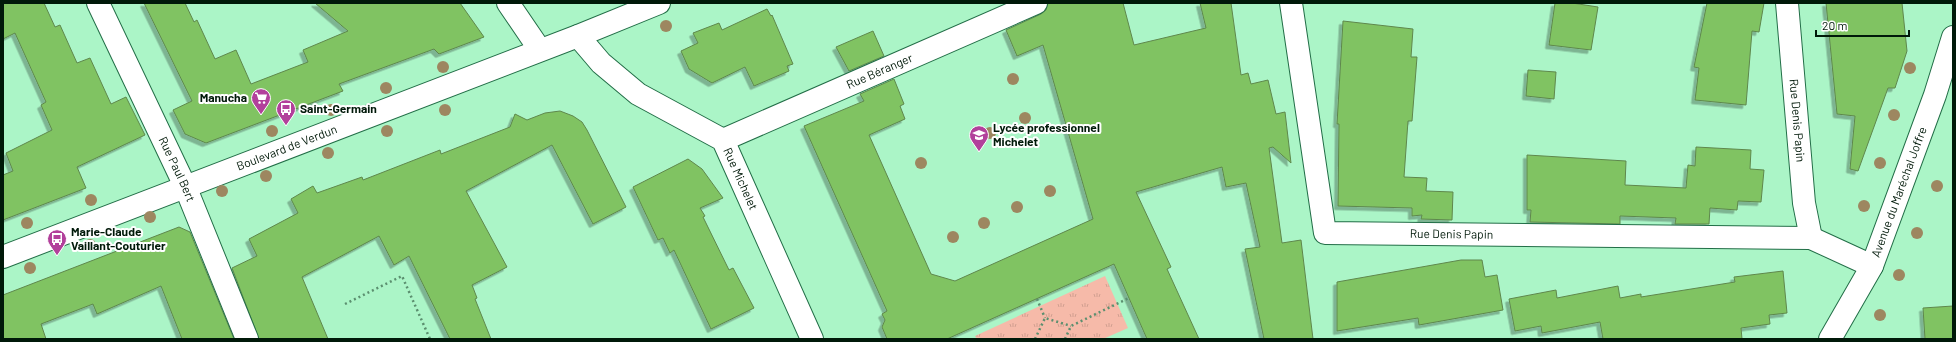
<svg xmlns="http://www.w3.org/2000/svg" width="1956" height="342" font-family="Barlow,sans-serif">
  <style>
    .grass { fill: url(#grass-tufts) }
    .building { fill: #80c362; stroke: #5e874c; filter: url(#shadow) }
    .lines { fill: none; stroke-linecap: round; stroke-linejoin: round }
    .minor-casing { stroke: #226e47; stroke-width: 24 }
    .major-casing { stroke: #226e47; stroke-width: 24 }
    .path { stroke: #5b8f6f; stroke-width: 2.5; stroke-dasharray: 2 3; stroke-linecap: butt }
    .minor { stroke: #fff; stroke-width: 22 }
    .major { stroke: #fff; stroke-width: 22 }
    .tree { fill: #9d8760 }
    .labels { text-anchor: middle; stroke-width: 4; stroke-linejoin: round; paint-order: stroke }
    .street-label { font-size: 12px; fill: #001909; stroke: #fff }
    .poi-label { font-size: 12px; font-weight: bold; fill: #001909; stroke: #fff; text-anchor: start }
  </style>
  <defs>
    <pattern id="grass-tufts" width="24" height="20" patternUnits="userSpaceOnUse"><rect width="24" height="20" fill="#f6baa9"/><path d="M3 7l-1-3M5 7V3M7 7l1-3M15 17l-1-3M17 17v-4M19 17l1-3" fill="none" stroke="#d19f90"/></pattern>
    <filter id="shadow"><feDropShadow dx="-3.5" dy="3.5" stdDeviation="0" flood-color="#0004"/></filter>
  </defs>
  <rect width="100%" height="100%" fill="#abf5c7"/>
  <path class="grass" d="M1105 276 1128 328 1103 339H977L975 336Z"/>
  <g class="building">
    <path d="M3 3H44L55 27 60 25 77 63 90 58 111 104 126 97 145 135 77 167 86 188 3 220V175L13 171 6 153 52 130 41 105 46 102 15 33 3 39Z"/>
    <path d="M144 3H185L194 22 197 20 215 59 236 50 251 84 308 62 303 50 348 31 315 3H460L484 37 439 54 434 49 339 84 343 91 206 143 185 134 173 110 192 101Z"/>
    <path d="M1048 3H1123L1134 45 1206 28 1200 3H1231L1241 75 1248 73 1251 84 1268 80 1276 114 1285 112 1291 163 1273 147 1269 148 1282 243 1301 240 1313 339H1264L1245 249 1260 247 1246 183 1226 187 1222 167 1136 192 1171 267 1167 269 1199 339H1147L1114 264 947 339H887L882 327 885 320 882 314 887 311 804 126 864 101 860 94 894 79 904 104 900 106 905 119 869 135 931 274 955 281 1093 219 1043 45 1017 56 1006 30 1041 14 1046 10Z"/>
    <path d="M1555 3H1572L1598 7 1591 50 1549 45Z"/>
    <path d="M1707 3H1764L1759 32 1752 31 1746 105 1695 100 1699 68 1694 67Z"/>
    <path d="M1826 3H1902L1907 51 1895 88H1888L1858 171 1850 169 1855 116 1837 114Z"/>
    <path d="M767 9 771 16 772 15 793 64 787 66 789 71 754 86 745 67 712 83 689 69 681 51 698 43 693 33 719 23 722 30Z"/>
    <path d="M1343 21 1413 29 1411 57H1417L1412 121H1408L1404 177 1427 178 1426 191 1453 192 1452 220 1421 219 1422 215 1412 216V208L1338 206 1339 124H1337Z"/>
    <path d="M873 31 884 56 849 71 836 47Z"/>
    <path d="M1528 70 1556 72 1554 99 1526 96Z"/>
    <path d="M560 111 573 116 582 122 587 130 626 207 593 224 552 145 466 191 507 267 472 285 477 298 475 299 491 339H450L409 256 394 265 379 236 302 277 328 339H259L232 268 257 256 249 239 298 213 291 199 313 186 317 193 362 177 363 180 440 150 441 154 510 127 515 114 527 120 545 113Z"/>
    <path d="M1696 147 1751 150 1750 169 1764 170 1761 202 1738 201 1737 210 1710 208 1709 224H1675L1676 218 1620 216V224L1530 222 1531 210H1527V155L1626 161 1625 185 1686 188 1688 165 1695 166Z"/>
    <path d="M688 159 702 169 723 198 700 208 705 216 703 217 729 270 733 268 754 308 711 329 674 250 670 253 663 238 658 240 633 187Z"/>
    <path d="M179 227 190 232 234 339H182L161 286 97 314 93 304 41 324 46 339H3V295Z"/>
    <path d="M1461 260H1482L1485 277 1497 275 1503 310 1419 325 1418 318 1337 331V282Z"/>
    <path d="M1783 271 1787 313 1769 315 1770 324 1741 328 1742 339H1603L1600 322 1542 333 1541 326 1515 331 1509 299 1556 290 1557 298 1618 286 1620 298 1641 294V297L1735 282 1734 277Z"/>
    <path d="M1953 306V339H1925L1923 308Z"/>
  </g>
  <g class="lines">
    <g class="minor-casing">
      <g id="minor">
        <path id="s1" d="M98 3 185 186 247 339"/>
        <path d="M508 3 540 50"/>
        <path id="s2" d="M1291 3 1325 233 1811 238 1872 266"/>
        <path id="s3" d="M1787 3 1804 203 1811 238"/>
        <path id="s4" d="M578 36 601 63 638 94 723 140 812 339"/>
        <path id="s5" d="M723 140 1036 3"/>
        <path id="s6" d="M3 257 578 36 659 3"/>
      </g>
    </g>
    <g class="major-casing">
      <g id="major">
        <path id="s7" d="M1830 339 1872 266 1935 95 1953 37"/>
      </g>
    </g>
    <g class="path">
      <path d="M1037 299 1045 318"/>
      <path d="M345 304 402 276 430 339"/>
      <path d="M1035 339 1045 318 1071 326"/>
      <path d="M1065 339 1071 326 1129 298"/>
    </g>
    <use href="#minor" class="minor"/>
    <use href="#major" class="major"/>
  </g>
  <g class="tree">
    <circle cx="666" cy="26" r="6"/>
    <circle cx="443" cy="67" r="6"/>
    <circle cx="1910" cy="68" r="6"/>
    <circle cx="1013" cy="79" r="6"/>
    <circle cx="386" cy="88" r="6"/>
    <circle cx="331" cy="110" r="6"/>
    <circle cx="445" cy="110" r="6"/>
    <circle cx="1894" cy="115" r="6"/>
    <circle cx="1025" cy="118" r="6"/>
    <circle cx="272" cy="131" r="6"/>
    <circle cx="387" cy="131" r="6"/>
    <circle cx="990" cy="133" r="6"/>
    <circle cx="328" cy="153" r="6"/>
    <circle cx="921" cy="163" r="6"/>
    <circle cx="1880" cy="163" r="6"/>
    <circle cx="266" cy="176" r="6"/>
    <circle cx="1937" cy="186" r="6"/>
    <circle cx="222" cy="191" r="6"/>
    <circle cx="1050" cy="191" r="6"/>
    <circle cx="91" cy="200" r="6"/>
    <circle cx="1864" cy="206" r="6"/>
    <circle cx="1017" cy="207" r="6"/>
    <circle cx="150" cy="217" r="6"/>
    <circle cx="27" cy="223" r="6"/>
    <circle cx="984" cy="223" r="6"/>
    <circle cx="1917" cy="233" r="6"/>
    <circle cx="953" cy="237" r="6"/>
    <circle cx="90" cy="245" r="6"/>
    <circle cx="30" cy="268" r="6"/>
    <circle cx="1899" cy="275" r="6"/>
    <circle cx="1880" cy="315" r="6"/>
  </g>
  <defs>
    <g id="supermarket-pin" transform="scale(1)"><path d="M0 17L-7.5 6A9.5 9.5 0 1 1 7.5 6Z" fill="#b2409b" stroke="#fff"/><path d="M-6-5.5h2.5l.6 2H6L4.5 2H-2.5L-4.4-4H-6ZM-1.5 3.2a1.3 1.3 0 1 0 .1 0ZM3 3.2a1.3 1.3 0 1 0 .1 0Z" fill="#fff"/></g>
    <g id="bus-pin" transform="scale(1)"><path d="M0 17L-7.5 6A9.5 9.5 0 1 1 7.5 6Z" fill="#b2409b" stroke="#fff"/><path d="M-5-6H5V4H4V6H2V4H-2V6H-4V4H-5ZM-3.5-4V0h7V-4ZM-3.5 1.2v1.5H-2V1.2ZM2 1.2v1.5H3.5V1.2Z" fill="#fff"/></g>
    <g id="school-pin" transform="scale(1)"><path d="M0 17L-7.5 6A9.5 9.5 0 1 1 7.5 6Z" fill="#b2409b" stroke="#fff"/><path d="M0-5L7-2L0 1L-7-2ZM-4 1L0 2.5L4 1V4Q0 6-4 4Z" fill="#fff"/></g>
  </defs>
  <g fill-rule="evenodd">
    <use href="#supermarket-pin" x="261" y="98"/>
    <use href="#bus-pin" x="286" y="109"/>
    <use href="#school-pin" x="979" y="135"/>
    <use href="#bus-pin" x="57" y="239"/>
  </g>
  <g class="labels">
    <g class="street-label">
      <text dy="4" stroke="none"><textPath href="#s5" startOffset="171">Rue Béranger</textPath></text>
      <text dy="4" stroke="none"><textPath href="#s3" startOffset="118">Rue Denis Papin</textPath></text>
      <text dy="4" stroke="none"><textPath href="#s6" startOffset="304">Boulevard de Verdun</textPath></text>
      <text dy="4" stroke="none"><textPath href="#s1" startOffset="184">Rue Paul Bert</textPath></text>
      <text dy="4" stroke="none"><textPath href="#s4" startOffset="223">Rue Michelet</textPath></text>
      <text dy="4" stroke="none"><textPath href="#s7" startOffset="163">Avenue du Maréchal Joffre</textPath></text>
      <text dy="4" stroke="none"><textPath href="#s2" startOffset="359">Rue Denis Papin</textPath></text>
    </g>
    <g class="poi-label">
      <text x="247" y="102" text-anchor="end">Manucha</text>
      <text x="300" y="113">Saint-Germain</text>
      <text x="993" y="132">Lycée professionnel<tspan x="993" dy="14">Michelet</tspan></text>
      <text x="71" y="236">Marie-Claude<tspan x="71" dy="14">Vaillant-Couturier</tspan></text>
    </g>
  </g>
  <rect width="1956" height="342" fill="none" stroke="#001909" stroke-width="8"/>
  <path d="M1816 30v6h93v-6" fill="none" stroke="#001909" stroke-width="2"/>
  <text x="1822" y="30" font-size="12" fill="#001909" stroke="#ffffff" stroke-width="3" paint-order="stroke">20 m</text>
</svg>
